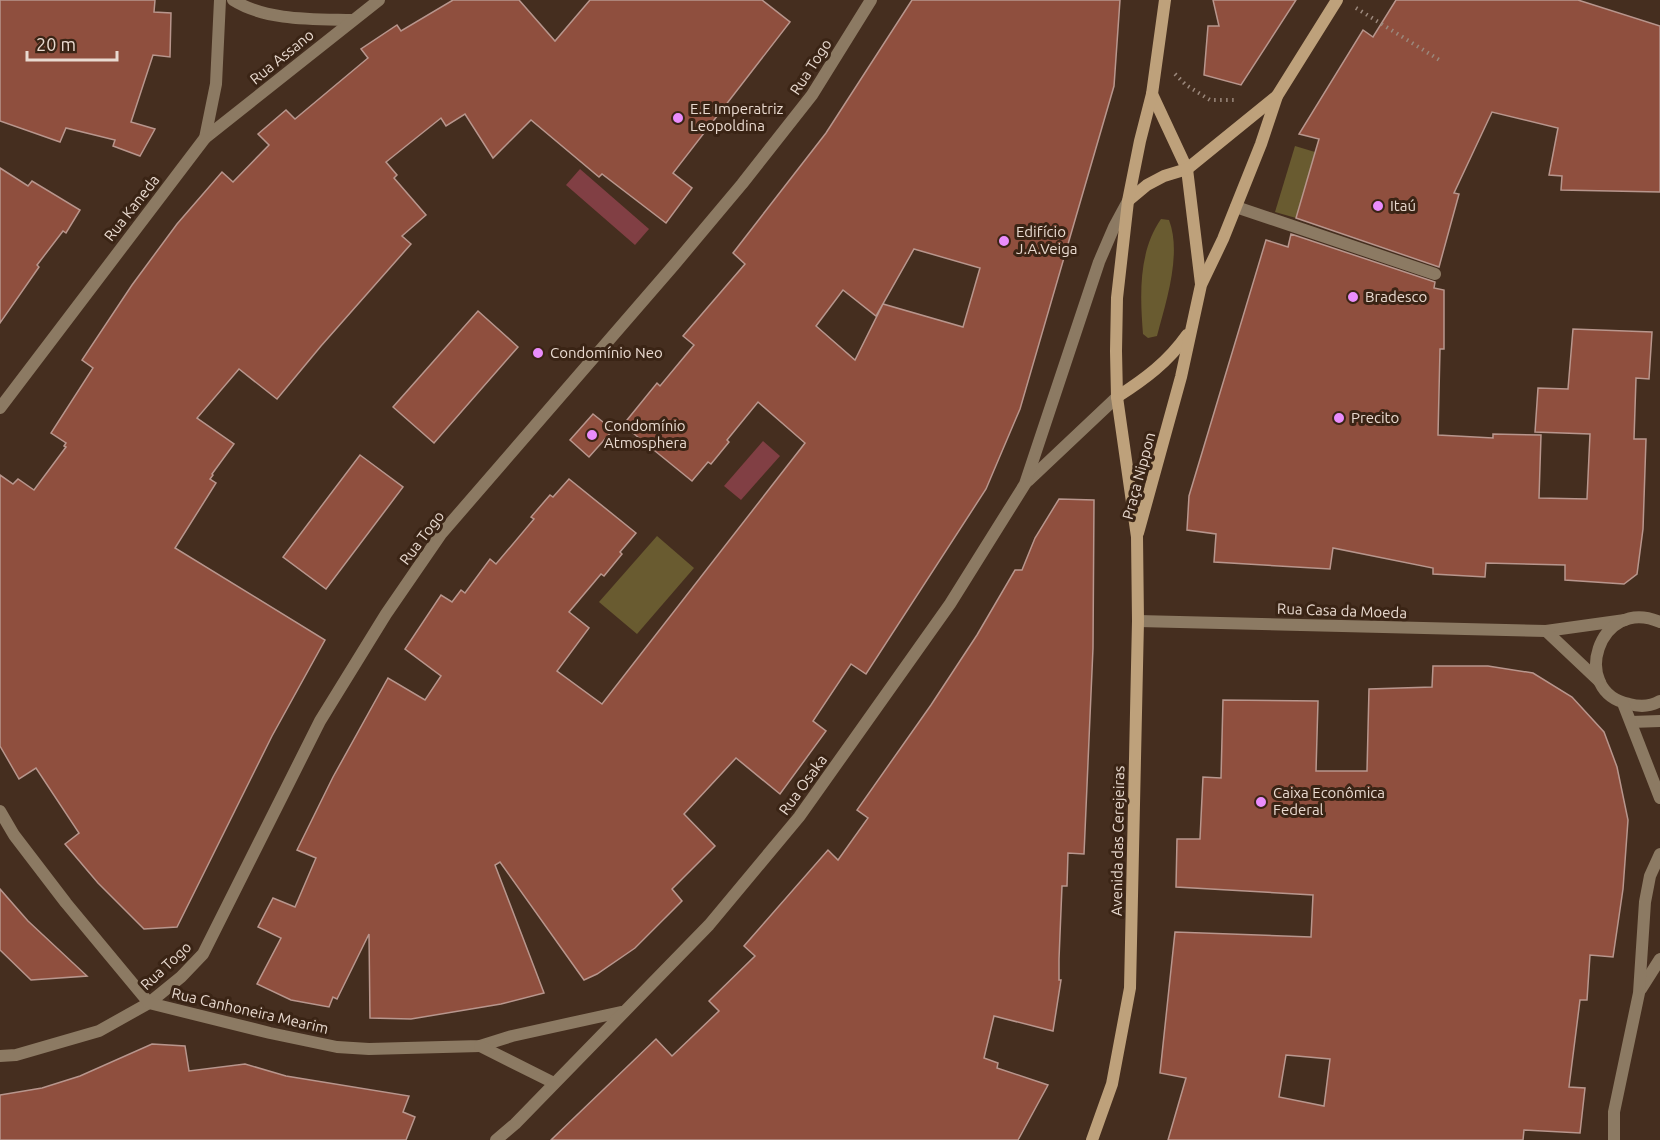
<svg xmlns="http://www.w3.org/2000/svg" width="1660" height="1140" font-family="Ubuntu,sans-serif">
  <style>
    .green { fill: #695b30 }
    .water { fill: #813f44 }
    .building { fill: #8f4f3e; stroke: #b8968d; stroke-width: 1.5; fill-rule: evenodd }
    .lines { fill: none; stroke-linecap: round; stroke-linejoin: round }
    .path { stroke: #9b887c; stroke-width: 4; stroke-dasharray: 1.5 4.5; stroke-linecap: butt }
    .service { stroke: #8c7a63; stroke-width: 12 }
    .minor { stroke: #8c7a63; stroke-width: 12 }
    .tertiary { stroke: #8c7a63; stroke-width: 12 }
    .secondary { stroke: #bea17b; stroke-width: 12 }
    .poi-dot { fill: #ea8dfc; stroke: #3a2415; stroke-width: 2 }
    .labels { text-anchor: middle; stroke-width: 6; stroke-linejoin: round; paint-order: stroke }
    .street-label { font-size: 15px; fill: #e9dad0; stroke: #3a2415 }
    .poi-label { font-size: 15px; fill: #e9dad0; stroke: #3a2415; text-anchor: start }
  </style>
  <rect width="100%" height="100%" fill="#452e1f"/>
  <g class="green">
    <path d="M1295 146 1315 152 1296 218 1275 212Z"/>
    <path d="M1161 219 1169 220C1182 254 1166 302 1157 336L1148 338 1143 334C1140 296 1138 252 1161 219Z"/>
    <path d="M657 536 694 568 637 634 599 602Z"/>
  </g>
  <g class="water">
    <path d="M580 169 649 229 635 245 566 185Z"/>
    <path d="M763 441 780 456 741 500 724 486Z"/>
  </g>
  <g class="building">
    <path d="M0 0H155L154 12 171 13 170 57 153 55 131 122 155 129 140 156 113 146 115 140 66 128 60 142 0 121Z"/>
    <path d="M453 0H519L555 41 590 0H762L790 22 673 173 692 188 666 223 602 174 599 177 531 120 493 158 465 114 446 126 441 118 386 162 397 175 394 178 426 215 402 236 411 244 321 346 277 399 239 369 197 418 234 444 212 474 213 475 210 479 216 483 175 548 325 640 272 736 177 927 144 929 98 883 65 844 79 833 36 768 19 779 0 746V475L13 484 18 479 34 490 66 447 64 446 66 443 51 433 93 368 82 360 132 285 177 224 222 172 233 182 269 145 258 134 286 110 295 119 368 58 361 49 397 25 401 31Z"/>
    <path d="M912 0H1120L1114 86 1020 409 986 489 866 674 851 664 813 721 826 731 780 794 736 758 684 814 715 846 672 889 682 901 635 948 597 974 584 980 500 862 495 865 544 993 501 1004 411 1019 370 1018 369 934 337 999 333 997 329 1007 291 1000 257 984 281 938 258 927 273 898 295 907 316 858 297 850 333 777 388 678 425 700 441 676 405 649 441 595 452 602 461 590 465 593 490 559 496 564 534 519 531 517 550 495 553 497 569 479 636 533 620 552 622 554 604 576 601 574 569 612 589 628 557 671 602 704 805 443 758 402 727 440 729 442 711 464 708 462 692 481 623 425 657 383 660 386 694 345 683 336 745 264 733 253 826 133ZM914 249 980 268 963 327 883 304 855 360 816 326 843 290 876 316Z"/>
    <path d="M1213 0H1296L1241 85 1204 75 1208 26H1219Z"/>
    <path d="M1396 0H1578L1660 26V192L1561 190 1562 176 1549 175 1558 128 1492 112 1454 193 1459 194 1439 267 1296 218 1319 139 1299 134 1363 30 1373 37Z"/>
    <path d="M0 168 28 186 32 181 80 210 66 233 63 231 37 265 39 267 0 323Z"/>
    <path d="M1291 234 1435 282 1434 288 1444 290V349H1440L1438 435 1493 438V434L1541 435 1539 498 1587 499 1590 434 1535 432 1538 388 1568 389 1573 329 1652 332 1649 379 1636 378 1634 439H1646L1643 529 1637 574 1624 584 1565 580V565L1486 563 1485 577 1433 574V568L1333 548 1330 569 1214 562 1216 534 1187 530 1189 496 1266 240 1288 247Z"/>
    <path d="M478 311 518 347 434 443 393 407Z"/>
    <path d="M593 414 613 430 589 457 570 440Z"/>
    <path d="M360 455 403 487 326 589 283 557Z"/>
    <path d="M1059 499 1094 500 1093 648 1084 854 1068 853 1067 886H1062L1059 959V980H1061L1053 1031 994 1016 984 1058 998 1063 997 1068 1048 1085 1018 1140H551L656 1039 672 1056 719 1011 709 1001 755 956 744 946 828 850 838 860 868 818 857 810 931 705 977 635 1015 570H1022L1035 538Z"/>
    <path d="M1433 666H1488L1533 673 1572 697 1604 732 1617 767 1628 820 1623 889 1613 957 1590 955 1587 1000H1580L1569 1087 1585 1088 1580 1133 1524 1130 1523 1140H1168L1186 1078 1160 1073 1175 932 1311 937 1313 895 1176 887 1177 839H1200L1203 777 1221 778 1223 700 1318 701 1316 771H1367L1369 689 1432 687ZM1286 1055 1330 1059 1324 1106 1279 1097Z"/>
    <path d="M0 889 28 921 87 976 31 980 0 950Z"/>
    <path d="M152 1044 185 1046 189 1071 245 1064 286 1076 409 1096 403 1112 415 1117 406 1140H0V1095L42 1088 80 1076Z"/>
  </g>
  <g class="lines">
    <g class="path">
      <path d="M1356 8 1441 61"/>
      <path d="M1175 74 1186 85 1210 100H1236"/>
    </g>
    <path class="service" d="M1236 207 1435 274"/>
    <g class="minor">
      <path d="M233 0C266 21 314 19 352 20"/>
      <path d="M205 138 379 0"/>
      <path d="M0 408 205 138 216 84 220 0"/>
      <path d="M1631 722 1660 721"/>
      <path d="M1641 989 1660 959"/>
      <path d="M0 1056 16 1055 99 1031 149 1003 181 977 203 954 320 721 386 614 441 534 674 265 742 184 812 95 871 0"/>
      <path d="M1614 1140V1112L1639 993 1645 902 1650 876 1660 854"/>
    </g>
    <g class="tertiary">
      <path d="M1028 481 1117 397"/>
      <path d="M1138 621 1546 631 1625 620"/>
      <path d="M1660 622C1598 595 1569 692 1629 704 1640 707 1650 707 1660 701"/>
      <path d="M1546 631 1600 682"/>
      <path d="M1623 703 1660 798"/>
      <path d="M0 811 14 835 66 903 149 1003 270 1033 337 1047 369 1049 480 1046 512 1036 621 1012"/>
      <path d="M480 1046 554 1083"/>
      <path d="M496 1140 515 1124 709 925 799 817 950 604 1025 484 1099 262 1114 227 1128 201"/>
    </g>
    <g class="secondary">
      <path d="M1152 94 1187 169 1201 284"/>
      <path d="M1129 200 1147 185 1164 176 1187 169 1277 96"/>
      <path d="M1117 397C1145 379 1168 362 1187 335"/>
      <path d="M1138 533 1181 377 1201 285 1223 239 1261 144 1277 96 1337 0"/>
      <path d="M1092 1140 1112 1084 1130 988 1138 621 1137 537 1117 397 1116 351 1117 298 1128 201 1140 141 1152 94 1165 0"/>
    </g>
  </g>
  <g class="poi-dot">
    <circle cx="678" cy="118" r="6"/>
    <circle cx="1378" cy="206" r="6"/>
    <circle cx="1004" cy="241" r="6"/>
    <circle cx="1353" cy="297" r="6"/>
    <circle cx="538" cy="353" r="6"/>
    <circle cx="1339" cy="418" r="6"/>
    <circle cx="592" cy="435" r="6"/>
    <circle cx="1261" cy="802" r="6"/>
  </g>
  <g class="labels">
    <g class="street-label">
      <text transform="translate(282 57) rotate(-39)" y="5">Rua Assano</text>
      <text transform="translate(811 67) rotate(-57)" y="5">Rua Togo</text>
      <text transform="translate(132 208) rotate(-52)" y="5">Rua Kaneda</text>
      <text transform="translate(1139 476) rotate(-75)" y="5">Praça Nippon</text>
      <text transform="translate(422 538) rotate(-53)" y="5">Rua Togo</text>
      <text transform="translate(1342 611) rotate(2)" y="5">Rua Casa da Moeda</text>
      <text transform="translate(803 785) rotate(-54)" y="5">Rua Osaka</text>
      <text transform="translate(1118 841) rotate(-89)" y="5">Avenida das Cerejeiras</text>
      <text transform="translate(166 966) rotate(-43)" y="5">Rua Togo</text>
      <text transform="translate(250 1011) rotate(13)" y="5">Rua Canhoneira Mearim</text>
    </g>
    <g class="poi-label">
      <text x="690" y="114">E.E Imperatriz<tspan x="690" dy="17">Leopoldina</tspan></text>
      <text x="1390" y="211">Itaú</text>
      <text x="1016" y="237">Edifício<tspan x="1016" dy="17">J.A.Veiga</tspan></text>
      <text x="1365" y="302">Bradesco</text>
      <text x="550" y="358">Condomínio Neo</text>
      <text x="1351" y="423">Precito</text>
      <text x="604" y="431">Condomínio<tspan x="604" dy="17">Atmosphera</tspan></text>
      <text x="1273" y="798">Caixa Econômica<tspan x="1273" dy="17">Federal</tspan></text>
    </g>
  </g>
  <path d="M27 51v9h90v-9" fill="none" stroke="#e9dad0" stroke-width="3"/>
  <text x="36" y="51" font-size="18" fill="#e9dad0" stroke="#3a2415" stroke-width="4.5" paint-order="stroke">20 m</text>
</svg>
